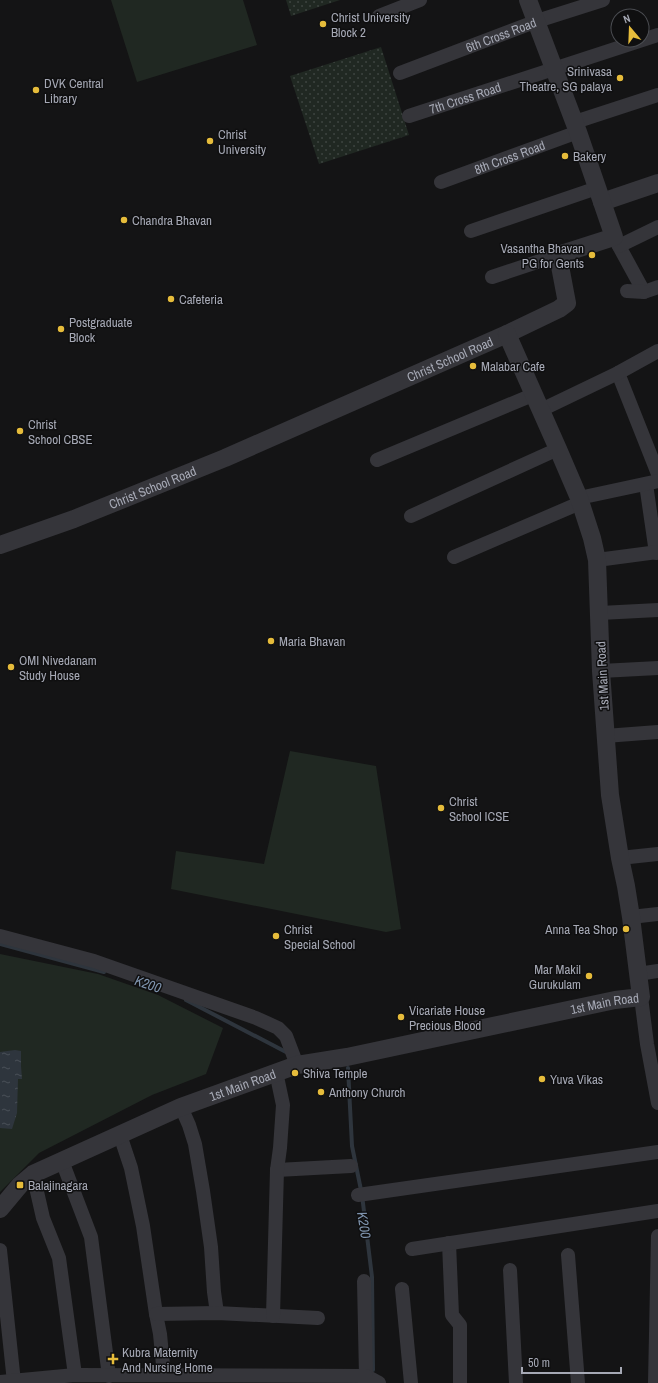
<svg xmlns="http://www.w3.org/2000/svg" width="658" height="1383" font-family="'Archivo Narrow',sans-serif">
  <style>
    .grass { fill: url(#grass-dots) }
    .park { fill: #202822 }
    .water { fill: url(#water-ripples) }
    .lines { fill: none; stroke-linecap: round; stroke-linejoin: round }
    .stream { stroke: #2e353d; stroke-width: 4 }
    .minor { stroke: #35353a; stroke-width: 14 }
    .tertiary { stroke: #35353a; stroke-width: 18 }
    .poi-dot { fill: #e6bc3b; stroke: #0f0f10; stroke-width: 1.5 }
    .labels { text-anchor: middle; stroke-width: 3; stroke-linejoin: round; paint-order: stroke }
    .poi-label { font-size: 13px; fill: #a6a9b5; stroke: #0f0f10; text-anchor: start }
    .street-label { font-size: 13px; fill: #a6a9b5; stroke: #0f0f10 }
    .water-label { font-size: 14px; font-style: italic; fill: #7f94ae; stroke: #0f0f10 }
  </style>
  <defs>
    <pattern id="grass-dots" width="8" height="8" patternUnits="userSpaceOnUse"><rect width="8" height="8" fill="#202822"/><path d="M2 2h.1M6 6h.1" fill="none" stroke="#3d4440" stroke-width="1.8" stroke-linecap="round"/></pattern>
    <pattern id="water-ripples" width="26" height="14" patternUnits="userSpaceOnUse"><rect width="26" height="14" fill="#2e353d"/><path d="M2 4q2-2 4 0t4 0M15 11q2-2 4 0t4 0" fill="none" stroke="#494f57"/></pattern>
  </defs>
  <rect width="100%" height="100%" fill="#141415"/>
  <g class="grass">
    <path d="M286 0H340L291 16Z"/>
    <path d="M381 47 409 135 319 164 290 76Z"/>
  </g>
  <g class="park">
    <path d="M111 0H243L257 45 137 82Z"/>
    <path d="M290 751 376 766 401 929 386 932 171 889 176 851 264 864Z"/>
    <path d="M0 954 98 974 158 995 223 1028 206 1074 152 1095 39 1153 0 1192Z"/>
  </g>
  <path class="water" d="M15 1050 21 1051V1066L22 1079H18L17 1113 12 1129 0 1128V1052Z"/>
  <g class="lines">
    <g class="stream">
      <path d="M0 944 104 972"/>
      <path d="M186 1000 286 1052"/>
      <path d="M348 1068 352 1146 362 1195 372 1277 373 1370"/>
    </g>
    <g class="minor">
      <path d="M379 16 420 0"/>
      <path id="s1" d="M400 73 537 21 603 0"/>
      <path id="s2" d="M409 116 658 35"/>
      <path d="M575 122 658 95"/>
      <path id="s3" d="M441 182 578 132"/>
      <path d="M471 231 597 188"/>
      <path d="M614 237 644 292 658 287"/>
      <path d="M619 246 658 227"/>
      <path d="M492 277 561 254"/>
      <path d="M627 291 644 292"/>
      <path d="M618 373 658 474"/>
      <path d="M541 410 618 373 658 351"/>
      <path d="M377 460 535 394"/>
      <path d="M646 484 656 553"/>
      <path d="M579 498 658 481"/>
      <path d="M411 516 558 449"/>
      <path d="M454 557 580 503"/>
      <path d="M597 560 658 552"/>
      <path d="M600 613 658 610"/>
      <path d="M601 671 658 668"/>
      <path d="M605 736 658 732"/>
      <path d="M620 858 658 854"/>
      <path d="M631 917 658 914"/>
      <path d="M0 936 94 961 256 1018 278 1028 286 1036 297 1065"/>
      <path d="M638 974 658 971"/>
      <path d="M641 997 647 1044 658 1103"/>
      <path d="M181 1107 189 1125 195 1144 203 1191 211 1247 214 1292 217 1313"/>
      <path d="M120 1135 131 1168 143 1226 156 1314 160 1334 164 1375"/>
      <path d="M62 1161 91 1237 109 1376"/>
      <path d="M277 1170 351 1166"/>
      <path d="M33 1174 43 1218 59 1258 75 1375"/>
      <path d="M358 1195 658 1152"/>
      <path d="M449 1243 452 1315 460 1325V1383"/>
      <path d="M412 1249 658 1211"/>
      <path d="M0 1250 14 1382"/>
      <path d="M568 1255 578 1383"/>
      <path d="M510 1270 516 1383"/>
      <path d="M364 1281 366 1376 379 1383"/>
      <path d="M402 1289 411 1383"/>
      <path d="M156 1314 217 1313 318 1318"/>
      <path d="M273 1316 277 1170 280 1148 283 1105 276 1072"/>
      <path d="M0 1382 75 1375 366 1376V1383"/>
      <path d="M655 1383 658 1236"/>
    </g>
    <g class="tertiary">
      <path d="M602 202 658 183"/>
      <path id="s4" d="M0 545 74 519 225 458 507 334 559 309 567 303 560 266 561 254 614 237 578 132 528 0"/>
      <path id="s5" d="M0 1209 20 1185 33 1174 181 1107 297 1065 347 1057 615 1000 641 997 631 917 626 886 620 858 610 795 601 671 597 560 592 538 579 498 558 449 507 334"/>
    </g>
  </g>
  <g class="poi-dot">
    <circle cx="323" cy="24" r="4"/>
    <circle cx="620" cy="78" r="4"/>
    <circle cx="36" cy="90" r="4"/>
    <circle cx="210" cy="141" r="4"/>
    <circle cx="565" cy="156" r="4"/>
    <circle cx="124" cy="220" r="4"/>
    <circle cx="592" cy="255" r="4"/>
    <circle cx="171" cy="299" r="4"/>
    <circle cx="61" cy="329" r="4"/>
    <circle cx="473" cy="366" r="4"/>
    <circle cx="20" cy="431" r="4"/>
    <circle cx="271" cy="641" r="4"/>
    <circle cx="11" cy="667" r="4"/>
    <circle cx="441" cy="808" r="4"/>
    <circle cx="626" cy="929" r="4"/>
    <circle cx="276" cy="936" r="4"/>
    <circle cx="589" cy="976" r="4"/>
    <circle cx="401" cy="1017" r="4"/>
    <circle cx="295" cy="1073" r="4"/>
    <circle cx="542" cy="1079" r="4"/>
    <circle cx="321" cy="1092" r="4"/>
    <rect x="16" y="1181" width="8" height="8" rx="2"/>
    <path d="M111 1353h4v4h4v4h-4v4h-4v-4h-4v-4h4z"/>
  </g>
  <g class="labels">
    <g class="poi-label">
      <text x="331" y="22">Christ University<tspan x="331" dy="15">Block 2</tspan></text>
      <text x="612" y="76" text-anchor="end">Srinivasa<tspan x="612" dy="15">Theatre, SG palaya</tspan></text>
      <text x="44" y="88">DVK Central<tspan x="44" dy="15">Library</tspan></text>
      <text x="218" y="139">Christ<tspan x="218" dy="15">University</tspan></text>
      <text x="573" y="161">Bakery</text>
      <text x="132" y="225">Chandra Bhavan</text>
      <text x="584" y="253" text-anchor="end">Vasantha Bhavan<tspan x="584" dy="15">PG for Gents</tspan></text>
      <text x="179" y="304">Cafeteria</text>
      <text x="69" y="327">Postgraduate<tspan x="69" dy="15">Block</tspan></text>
      <text x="481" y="371">Malabar Cafe</text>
      <text x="28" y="429">Christ<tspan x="28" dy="15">School CBSE</tspan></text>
      <text x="279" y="646">Maria Bhavan</text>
      <text x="19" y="665">OMI Nivedanam<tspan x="19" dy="15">Study House</tspan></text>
      <text x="449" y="806">Christ<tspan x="449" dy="15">School ICSE</tspan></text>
      <text x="284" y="934">Christ<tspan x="284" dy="15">Special School</tspan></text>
      <text x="618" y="934" text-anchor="end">Anna Tea Shop</text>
      <text x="581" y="974" text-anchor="end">Mar Makil<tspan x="581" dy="15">Gurukulam</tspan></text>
      <text x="409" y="1015">Vicariate House<tspan x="409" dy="15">Precious Blood</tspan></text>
      <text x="303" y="1078">Shiva Temple</text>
      <text x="550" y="1084">Yuva Vikas</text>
      <text x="329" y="1097">Anthony Church</text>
      <text x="28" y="1190">Balajinagara</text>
      <text x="122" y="1357">Kubra Maternity<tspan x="122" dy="15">And Nursing Home</tspan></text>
    </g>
    <g class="street-label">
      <text dy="5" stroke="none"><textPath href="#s1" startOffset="108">6th Cross Road</textPath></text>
      <text dy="5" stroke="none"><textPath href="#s2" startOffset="59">7th Cross Road</textPath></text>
      <text dy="5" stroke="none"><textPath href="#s3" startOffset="73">8th Cross Road</textPath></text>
      <text dy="5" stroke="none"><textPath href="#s4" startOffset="487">Christ School Road</textPath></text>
      <text dy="5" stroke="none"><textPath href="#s4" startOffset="163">Christ School Road</textPath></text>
      <text transform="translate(602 676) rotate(-93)" y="5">1st Main Road</text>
      <text dy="5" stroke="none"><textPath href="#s5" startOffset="648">1st Main Road</textPath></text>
      <text dy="5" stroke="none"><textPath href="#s5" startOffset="276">1st Main Road</textPath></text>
    </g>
    <g class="water-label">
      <text transform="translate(148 984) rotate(18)" y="5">K200</text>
      <text transform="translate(364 1225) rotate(81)" y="5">K200</text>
    </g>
  </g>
  <g transform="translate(630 28) rotate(341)"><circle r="19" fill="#0f0f10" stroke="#4b4d52"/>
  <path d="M0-3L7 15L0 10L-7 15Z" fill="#e6bc3b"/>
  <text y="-6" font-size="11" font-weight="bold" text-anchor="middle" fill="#a6a9b5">N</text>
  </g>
  <path d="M522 1367v6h99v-6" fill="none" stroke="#a6a9b5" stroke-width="2"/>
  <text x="528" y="1367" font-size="12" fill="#a6a9b5" stroke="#0f0f10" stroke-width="3" paint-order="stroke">50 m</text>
</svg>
